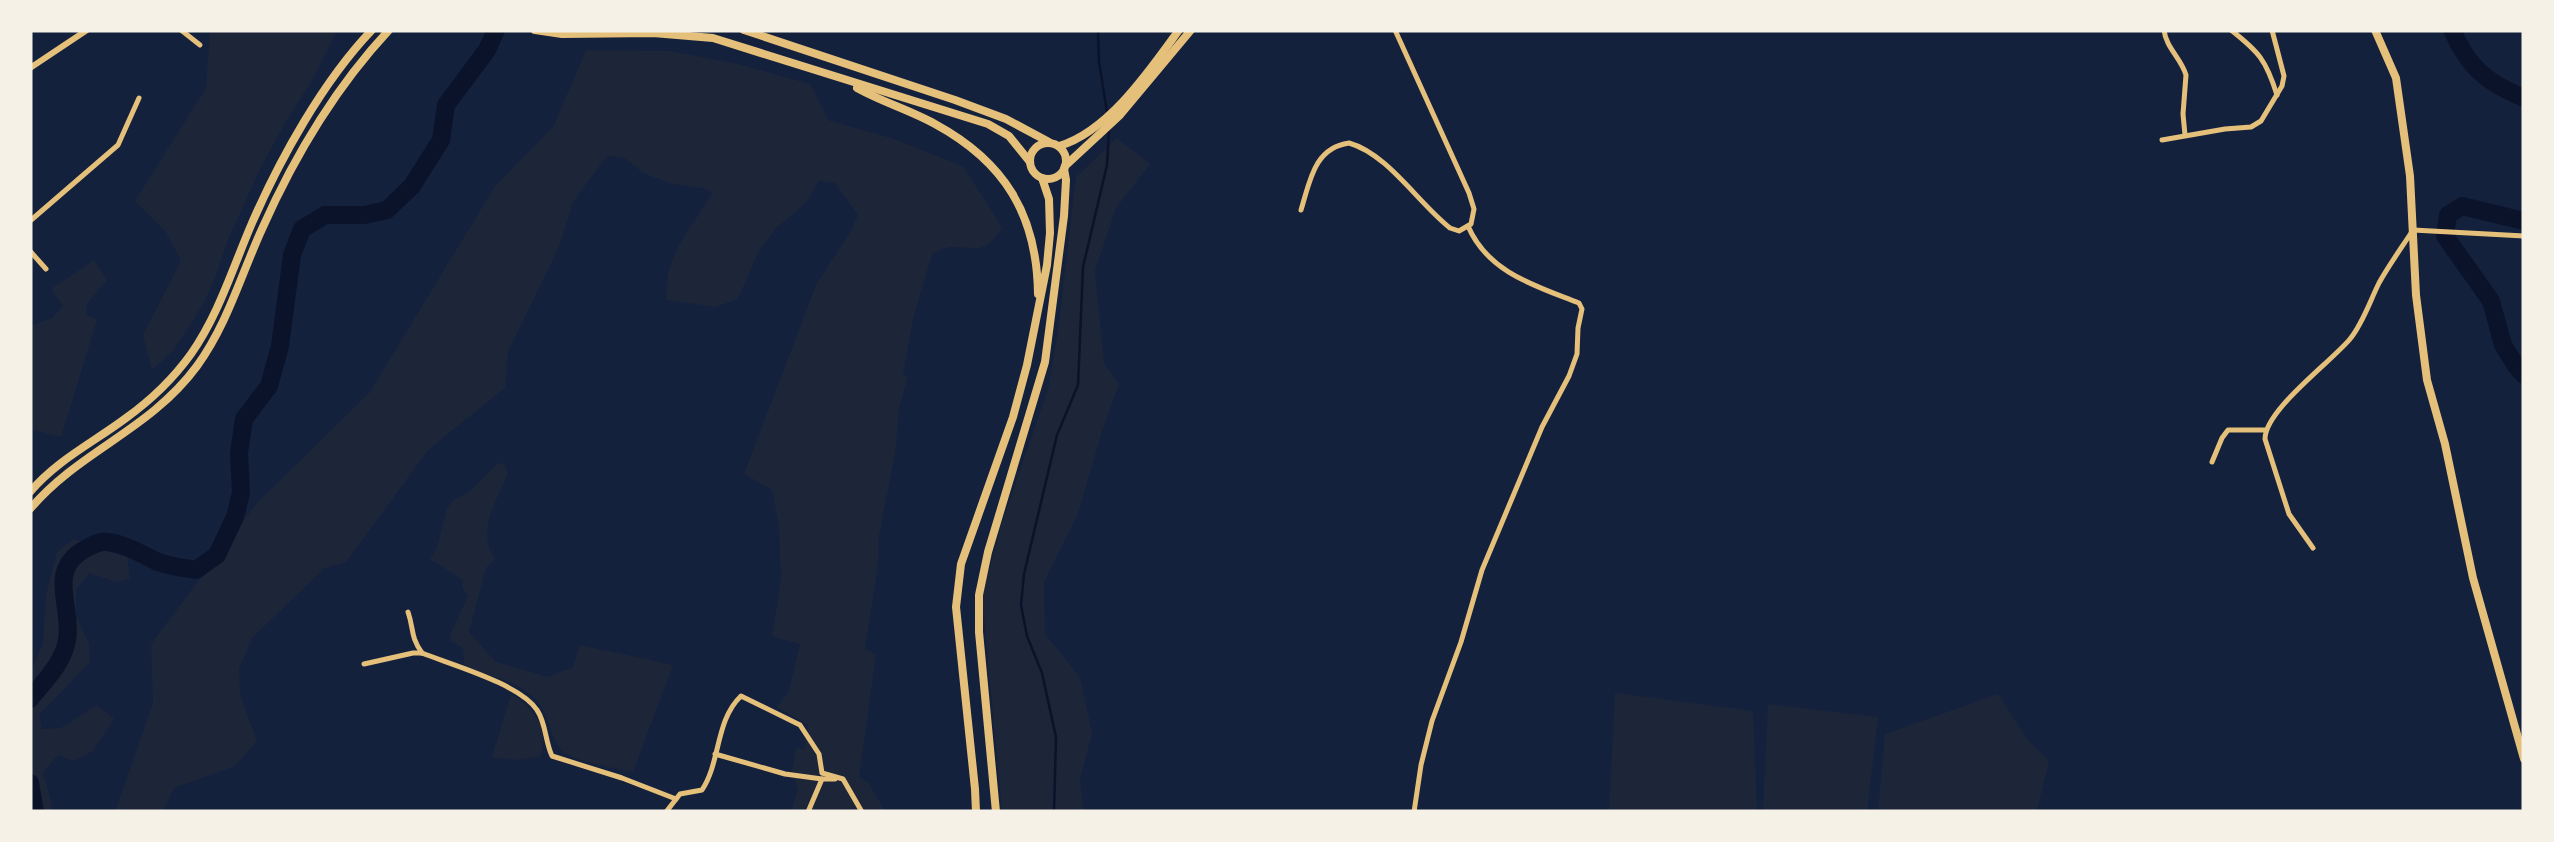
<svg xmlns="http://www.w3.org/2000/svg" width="2554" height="842" font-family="Figtree,sans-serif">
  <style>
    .green { fill: #1d2539 }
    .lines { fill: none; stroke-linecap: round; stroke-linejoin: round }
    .stream { stroke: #0b132b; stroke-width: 2.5 }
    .river { stroke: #0b132b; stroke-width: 18 }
    .minor { stroke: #e5c07b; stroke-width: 5 }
    .tertiary { stroke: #e5c07b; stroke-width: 6 }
    .primary { stroke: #e5c07b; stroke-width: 8 }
    .trunk { stroke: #e5c07b; stroke-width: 8 }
  </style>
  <rect width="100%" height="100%" fill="#14213d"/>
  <g class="green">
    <path d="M210 30H337L311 82 286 121 259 171 227 242 214 281 202 306 173 351 152 370 143 335 181 261 166 232 135 201 206 88Z"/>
    <path d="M586 50 669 51 738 64 810 84 828 120 891 138 963 166 1002 227C980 267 963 234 932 254L913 319 903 375 908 376 899 409 895 454 879 536 878 565 865 649 876 654 859 778 867 781 886 812H830L828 810 826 812H791L798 790 792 770 796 748 804 749 808 725 777 707 789 691 800 644 772 636 781 578 779 527 772 490 744 474 816 285 851 231 858 215 835 183 819 181 806 203 775 229 757 255 738 299 715 307 667 300C663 256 691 230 712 193L703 188 673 184 645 174 624 158 607 156 573 202 559 247 508 352 505 388 429 449 346 562 325 568 252 638 239 669 240 694 257 741 235 766 174 788 163 812H115L153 703 151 644 256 504 370 392 495 186 553 127Z"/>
    <path d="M1117 138 1150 164 1116 208 1095 271 1104 363 1119 384 1102 431 1078 514 1044 582 1045 634 1080 677 1092 733 1080 780 1084 812H1002L982 596 1002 523 1048 389 1058 331 1076 177Z"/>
    <path d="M94 260 107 280 86 305 87 315 97 320 61 437 30 429V326L52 318 63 306 51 289Z"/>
    <path d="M498 463 504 464 508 474C496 500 476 533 495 559L486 568 469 632 496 662 548 677 573 667 580 645 673 665 633 772C619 769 574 761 565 753 552 742 551 726 544 712 531 683 493 677 465 668L463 648 451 641 450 635 468 596 462 588 463 580 430 559 436 551 447 508 453 500 468 493Z"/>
    <path d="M73 539 127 557 130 578 117 582 89 573 76 590V616L89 644 90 662 39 715 42 729 61 728 97 705 114 719 93 751 73 761 58 755 43 773 52 805 51 812H30V673L43 644 46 595 57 552Z"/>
    <path d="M1615 693 1753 711 1757 812H1609Z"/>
    <path d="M511 694C535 708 549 730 540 757L514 760 492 757Z"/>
    <path d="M1998 694 2029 741 2049 760 2037 812H1878L1885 734Z"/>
    <path d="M1768 704 1878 717 1867 812H1763Z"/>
  </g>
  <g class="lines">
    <g class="stream">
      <path d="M1098 30 1099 62 1107 112"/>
      <path d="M1054 812 1056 737 1042 673 1027 636 1021 605 1024 574 1057 435 1078 385 1083 267 1107 165 1109 130"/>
    </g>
    <g class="river">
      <path d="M2452 30C2468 67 2487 83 2524 98"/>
      <path d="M2524 221 2462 206 2448 215 2445 236 2491 301 2503 345 2516 366 2524 375"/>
      <path d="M30 699C44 681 63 664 67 640 73 606 46 571 85 549 92 545 99 541 107 542 126 544 141 554 158 562 169 566 183 568 196 570L217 555 235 517 241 493 239 453 244 419 269 386 280 346 292 255 302 229 325 215H365L387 210 412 186 441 140 446 105 487 50 496 30"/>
      <path d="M30 783 35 812"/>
    </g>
    <g class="minor">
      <path d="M181 30 200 45"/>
      <path d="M2164 30C2166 48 2181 58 2186 75L2183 114 2185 135"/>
      <path d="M2231 30C2259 52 2266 60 2277 95"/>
      <path d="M2162 140 2225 129 2251 127 2261 121 2282 86 2284 76 2272 30"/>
      <path d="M1301 210C1310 181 1314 148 1349 143 1388 154 1418 203 1450 228L1459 231 1471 224 1474 209 1469 193 1395 30"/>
      <path d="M30 221 118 145 139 98"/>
      <path d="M30 251 46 269"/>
      <path d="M2212 462 2222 438 2228 430H2265"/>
      <path d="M2313 548 2289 514 2265 439C2265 410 2331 362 2350 339 2363 323 2370 301 2379 283 2389 265 2402 247 2413 230L2524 236"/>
      <path d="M408 612C414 629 410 636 422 653"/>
      <path d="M364 664 413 653H422C452 665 520 684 537 710 546 723 545 741 552 756L622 778 676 799"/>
      <path d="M715 754 785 774 822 779"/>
      <path d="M666 812 680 794 702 790C721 761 715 721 741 696L800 725 819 754 822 773 843 779 862 812"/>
      <path d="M808 812 822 779H835"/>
      <path d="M1414 812 1421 765 1432 721 1461 642 1482 570 1542 427 1569 376 1577 354 1578 328 1582 309 1579 303C1536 286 1488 273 1468 226"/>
    </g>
    <path class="tertiary" d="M30 68 87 30"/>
    <path class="primary" d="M2375 30 2396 78 2410 176 2416 295 2427 380 2445 444 2473 578 2524 759"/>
    <g class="trunk">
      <path d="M535 30 562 34 653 33 713 38 988 124 1009 136 1030 162"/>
      <path d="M744 30 955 100 1006 119 1049 142"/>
      <path d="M857 88C882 102 910 110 935 124 1005 162 1037 215 1038 294"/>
      <circle cx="1048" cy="161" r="18"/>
      <path d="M1059 146C1108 132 1150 70 1179 30"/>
      <path d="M1065 166 1120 115 1191 30"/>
      <path d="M30 492C57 460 94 442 126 418 151 400 173 379 191 354 219 314 233 267 252 223 280 159 323 81 372 30"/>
      <path d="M30 509C80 450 149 431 197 366 227 325 241 275 262 229 294 157 335 88 389 30"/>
      <path d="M976 812 975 789 956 607 961 564 1013 417 1027 365 1047 265 1050 233 1049 199 1042 178"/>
      <path d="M996 812 979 632V595L988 552 1045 362 1064 216 1066 180 1064 169"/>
    </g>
  </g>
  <rect width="2554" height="842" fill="none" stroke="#f6f1e7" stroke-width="65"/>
</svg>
